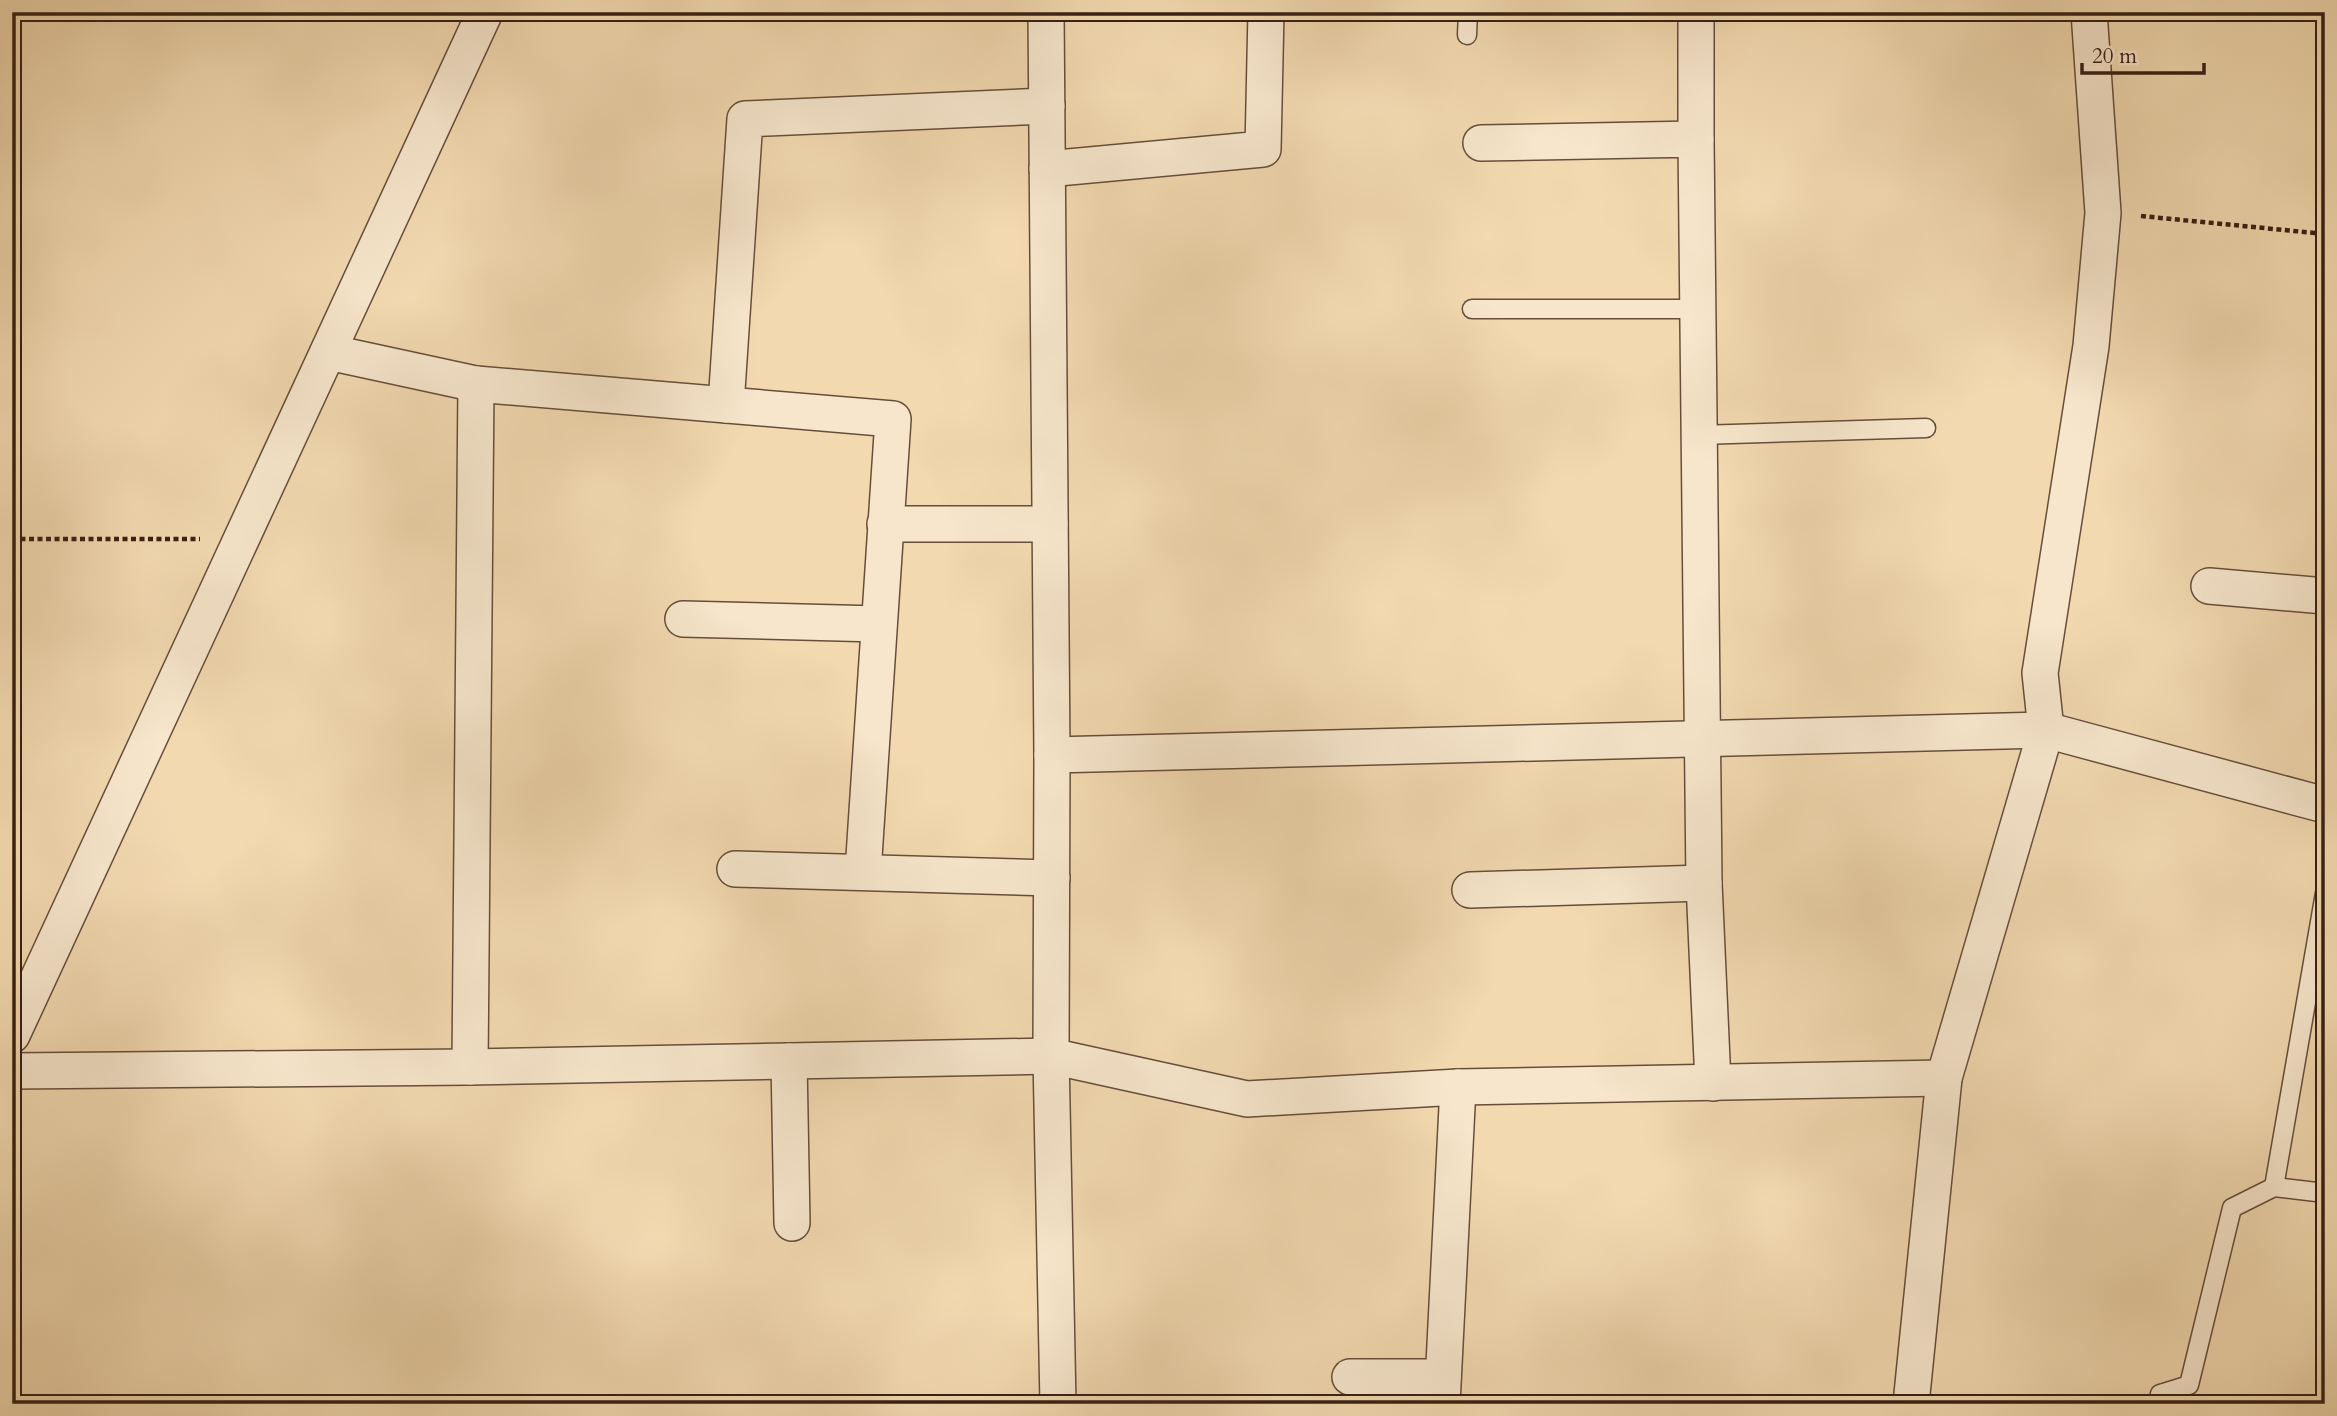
<svg xmlns="http://www.w3.org/2000/svg" width="2337" height="1416" font-family="Cardo,serif">
  <style>
    .lines { fill: none; stroke-linecap: round; stroke-linejoin: round }
    .service-casing { stroke: #664e3b; stroke-width: 21 }
    .minor-casing { stroke: #664e3b; stroke-width: 38 }
    .path { stroke: #382014; stroke-width: 4.5; stroke-dasharray: 5 3.5; stroke-linecap: butt }
    .service { stroke: #f7e6cc; stroke-width: 18 }
    .minor { stroke: #f7e6cc; stroke-width: 35 }
  </style>
  <rect width="100%" height="100%" fill="#f2d9b0"/>
  <filter id="stains"><feTurbulence type="fractalNoise" baseFrequency=".00286" numOctaves="4"/><feColorMatrix values="0 0 0 0 .2 0 0 0 0 .09 0 0 0 0 .02 0 0 0 .5 -.17"/></filter>
  <radialGradient id="worn" r=".72"><stop offset=".6" stop-color="#630" stop-opacity="0"/><stop offset="1" stop-color="#630" stop-opacity=".3"/></radialGradient>
  <g class="lines">
    <g class="service-casing">
      <g id="service">
        <path d="M1467 35 1468 12"/>
        <path d="M1472 309H1698"/>
        <path d="M1699 435 1926 428"/>
        <path d="M2274 1187 2325 1193"/>
        <path d="M2158 1404 2160 1394 2189 1385 2232 1208 2274 1187 2325 893"/>
      </g>
    </g>
    <g class="minor-casing">
      <g id="minor">
        <path d="M1046 12 1052 755 1051 1056 1058 1404"/>
        <path d="M1696 12V139"/>
        <path d="M1481 143 1696 139 1704 883 1713 1083"/>
        <path d="M1047 169 1263 149 1266 12"/>
        <path d="M328 352 476 384 893 419 863 872"/>
        <path d="M726 405 745 119 1047 106"/>
        <path d="M885 524H1050"/>
        <path d="M2209 586 2325 596"/>
        <path d="M683 619 879 624"/>
        <path d="M1052 755 2046 730 2325 805"/>
        <path d="M735 869 1052 878"/>
        <path d="M1470 890 1704 883"/>
        <path d="M12 1035 485 12"/>
        <path d="M789 1061 792 1223"/>
        <path d="M470 1067 476 384"/>
        <path d="M12 1071 470 1067 1051 1056 1247 1099 1458 1087 1944 1078"/>
        <path d="M1350 1377H1443"/>
        <path d="M1442 1404 1458 1087"/>
        <path d="M1911 1404 1944 1078 2046 730 2040 673 2091 346 2103 213 2089 12"/>
      </g>
    </g>
    <g class="path">
      <path d="M2141 216 2325 234"/>
      <path d="M12 539H200"/>
    </g>
    <use href="#service" class="service"/>
    <use href="#minor" class="minor"/>
  </g>
  <rect width="2337" height="1416" fill="none" stroke="#f2d9b0" stroke-width="42"/>
  <rect x="14" y="14" width="2309" height="1388" fill="none" stroke="#382014" stroke-width="3.5"/>
  <rect x="21" y="21" width="2295" height="1374" fill="none" stroke="#382014" stroke-width="2"/>
  <path d="M2082 63v10h122v-10" fill="none" stroke="#382014" stroke-width="3.5"/>
  <text x="2092" y="63" font-size="21" fill="#382014" stroke="#f7e6cc" stroke-width="5" paint-order="stroke">20 m</text>
  <rect width="100%" height="100%" filter="url(#stains)"/>
  <rect width="100%" height="100%" fill="url(#worn)"/>
</svg>
